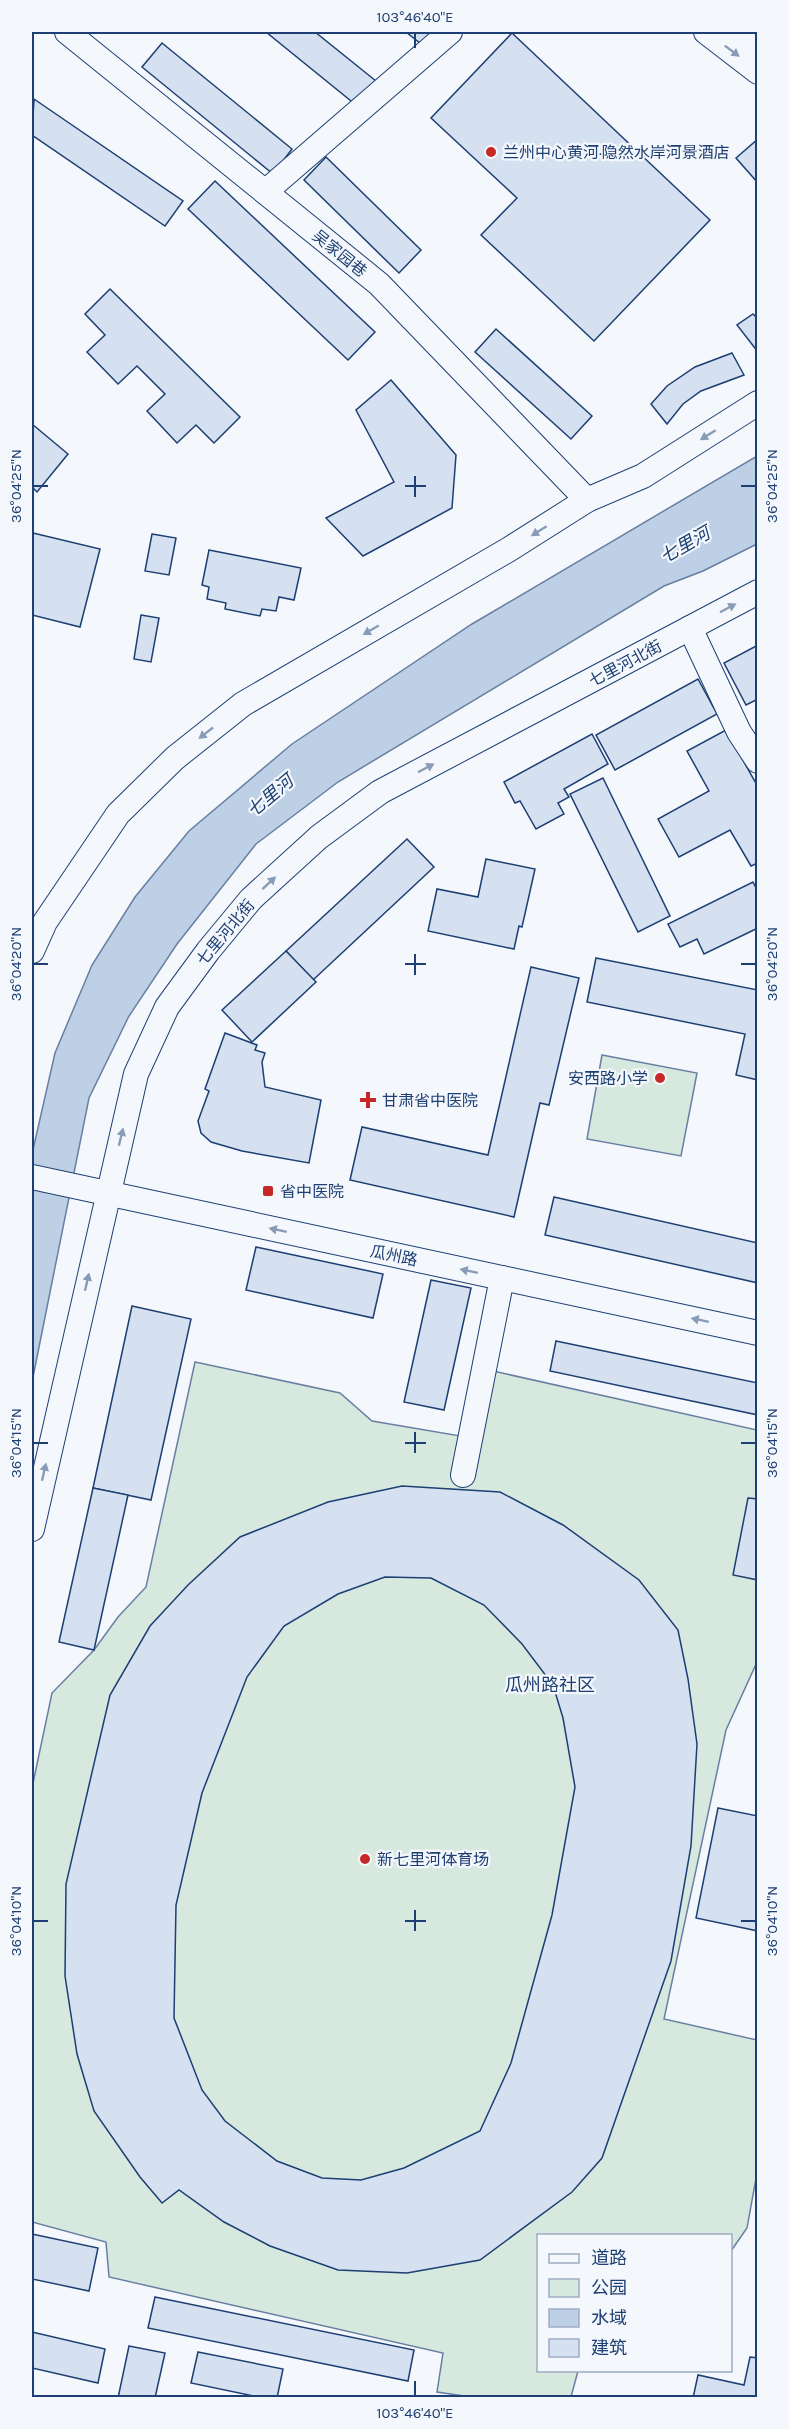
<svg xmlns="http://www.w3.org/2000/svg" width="789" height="2429" font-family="Karla,'Noto Sans SC',sans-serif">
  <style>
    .green { fill: #d7e8df; stroke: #687fa3; stroke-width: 1.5 }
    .water { fill: #bed0e5; stroke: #687fa3; stroke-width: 1.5 }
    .building { fill: #d5e0f0; stroke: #1d3f73; stroke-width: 1.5; fill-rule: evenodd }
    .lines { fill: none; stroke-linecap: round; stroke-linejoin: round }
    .minor-casing { stroke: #1d3f73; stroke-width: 26 }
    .highway-casing { stroke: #1d3f73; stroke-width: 35 }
    .minor { stroke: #f4f7fb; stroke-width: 24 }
    .highway { stroke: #f4f7fb; stroke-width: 33 }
    .oneway { fill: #889bb7 }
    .ticks { fill: none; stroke: #1d3f73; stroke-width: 2 }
    .poi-dot { fill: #c62828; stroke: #f4f7fb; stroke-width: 2 }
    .labels { text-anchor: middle; stroke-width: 4.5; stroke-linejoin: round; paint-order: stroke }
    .poi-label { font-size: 16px; fill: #1d3f73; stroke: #f4f7fb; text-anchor: start }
    .street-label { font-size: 16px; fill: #1d3f73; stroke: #f4f7fb }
    .water-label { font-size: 18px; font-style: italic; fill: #1d3f73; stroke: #f4f7fb }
    .neighbourhood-label { font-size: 18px; fill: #1d3f73; stroke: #f4f7fb }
    .neatline { fill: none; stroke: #1d3f73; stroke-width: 2 }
    .ticks-label { font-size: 15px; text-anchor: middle; fill: #1d3f73 }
  </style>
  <rect width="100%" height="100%" fill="#f4f7fb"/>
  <g class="green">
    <path d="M602 1055 697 1073 681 1156 587 1139Z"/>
    <path d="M195 1362 340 1393 372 1421 460 1436 475 1367 757 1430V1662L726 1730 664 2019 757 2040V2173L747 2228 731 2251 730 2236H538V2370L578 2371 571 2397H471L437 2392 443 2353 109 2277 106 2242 32 2222V1788L52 1693 94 1650 118 1617 146 1587Z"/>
  </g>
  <path class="water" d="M757 456V544L703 571 664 586 338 782 256 844 177 944 129 1016 89 1098 32 1382V1154L55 1053 92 965 135 897 189 831 292 744 472 624Z"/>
  <g class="building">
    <path d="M266 32H315L376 81 356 105Z"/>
    <path d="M406 32H438L425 47Z"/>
    <path d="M512 33 710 220 594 341 481 235 517 198 431 118Z"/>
    <path d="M162 43 292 149 273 174 142 67Z"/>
    <path d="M34 99 183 201 165 226 32 135Z"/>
    <path d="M758 139V183L736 158Z"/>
    <path d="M326 157 421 250 399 273 304 180Z"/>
    <path d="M215 181 375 332 348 360 188 209Z"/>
    <path d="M110 289 240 417 214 443 196 425 177 443 147 411 165 394 137 366 118 384 87 352 105 335 85 314Z"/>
    <path d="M753 314 758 319V352L737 325Z"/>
    <path d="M496 329 592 416 571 439 475 352Z"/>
    <path d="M732 353 744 375 701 391 683 404 667 424 651 404 667 386 695 367Z"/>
    <path d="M391 380 456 455 452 508 363 556 326 518 394 482 356 410Z"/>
    <path d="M32 424 68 454 37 492 32 487Z"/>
    <path d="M33 533 100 549 80 627 32 615Z"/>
    <path d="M152 534 176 538 169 575 145 571Z"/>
    <path d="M209 550 301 568 294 600 279 597 276 611 262 609 260 616 225 609 226 603 207 599 209 587 202 585Z"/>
    <path d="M141 615 159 618 151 662 134 659Z"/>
    <path d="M758 645V699L746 705 724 663Z"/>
    <path d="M698 679 717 714 615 770 596 735Z"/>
    <path d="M726 730 758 787V863L751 866 730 830 679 857 658 819 709 791 687 751Z"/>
    <path d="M592 734 608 764 564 789 569 797 558 803 564 814 536 829 520 801 515 803 504 782Z"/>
    <path d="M603 778 670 916 638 932 570 794Z"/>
    <path d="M407 839 434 867 313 980 286 951Z"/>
    <path d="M486 859 535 869 522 927 519 926 514 949 428 931 437 889 478 897Z"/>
    <path d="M753 882 758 892V928L704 954 697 939 680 947 668 924Z"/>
    <path d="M286 951 316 982 252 1042 222 1010Z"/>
    <path d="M596 958 758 990V1080L736 1075 745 1034 587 1002Z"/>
    <path d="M531 967 579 978 549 1105 540 1103 514 1217 350 1180 362 1127 488 1155Z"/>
    <path d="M225 1033 257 1045 255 1050 265 1053 262 1062 265 1087 321 1100 309 1163 242 1151 211 1142 201 1133 198 1121 209 1091 205 1089Z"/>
    <path d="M554 1197 758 1243V1283L545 1235Z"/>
    <path d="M256 1247 383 1274 373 1318 246 1290Z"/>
    <path d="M431 1280 471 1288 444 1410 404 1402Z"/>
    <path d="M132 1306 191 1319 151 1500 93 1488Z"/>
    <path d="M556 1341 758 1383V1415L550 1371Z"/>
    <path d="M402 1486 500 1492 563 1525 639 1580 678 1630 688 1679 697 1744 691 1846 671 1961 602 2158 572 2192 480 2260 407 2273 338 2270 270 2246 224 2222 179 2190 162 2203 140 2177 94 2111 77 2054 65 1976 66 1884 110 1695 150 1626 188 1585 240 1537 328 1502ZM385 1577 431 1578 484 1605 522 1644 553 1685 563 1718 575 1787 552 1915 511 2063 480 2131 404 2168 361 2180 322 2178 277 2161 225 2121 202 2090 174 2018 176 1905 202 1793 247 1677 284 1626 338 1594Z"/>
    <path d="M93 1488 128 1495 94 1650 59 1642Z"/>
    <path d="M748 1498 758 1499V1580L733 1575Z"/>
    <path d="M718 1808 758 1816V1931L696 1918Z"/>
    <path d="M32 2234 98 2248 89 2291 32 2279Z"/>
    <path d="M155 2297 414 2350 408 2381 148 2328Z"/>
    <path d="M32 2332 105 2349 98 2383 32 2368Z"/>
    <path d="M129 2346 165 2353 155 2398H118Z"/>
    <path d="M198 2352 283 2369 277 2398H263L191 2383Z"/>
    <path d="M750 2357 758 2358V2398H693L698 2375 744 2385Z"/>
  </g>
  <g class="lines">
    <g class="minor-casing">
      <g id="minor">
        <path d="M67 32 379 284 587 500"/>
        <path d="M706 32 758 72"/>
        <path d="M265 192 450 32"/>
        <path d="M690 628 739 732 758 761"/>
        <path d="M32 951 45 922 118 814 175 758 243 704 508 550 587 500 643 476 758 403"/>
        <path d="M32 1177 758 1333"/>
        <path d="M463 1475 502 1278"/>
        <path d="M32 1529 136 1074 167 1007 208 951 251 899 319 837 380 792 758 592"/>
      </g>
    </g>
    <g class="highway-casing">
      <path id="highway" d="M741 32 758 46"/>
    </g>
    <use href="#minor" class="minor"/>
    <use href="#highway" class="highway"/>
  </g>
  <defs><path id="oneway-solid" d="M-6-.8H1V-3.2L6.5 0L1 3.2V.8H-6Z" transform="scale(1.5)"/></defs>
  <g class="oneway">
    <use href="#oneway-solid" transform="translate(732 51) rotate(37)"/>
    <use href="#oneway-solid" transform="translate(708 435) rotate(148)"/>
    <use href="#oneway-solid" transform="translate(539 531) rotate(148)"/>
    <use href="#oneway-solid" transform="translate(728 608) rotate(-28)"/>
    <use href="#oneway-solid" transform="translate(371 630) rotate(150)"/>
    <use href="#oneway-solid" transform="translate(206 733) rotate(142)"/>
    <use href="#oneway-solid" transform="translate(426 768) rotate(-28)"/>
    <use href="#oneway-solid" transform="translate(269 883) rotate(-43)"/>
    <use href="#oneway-solid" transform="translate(121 1137) rotate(-76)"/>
    <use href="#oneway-solid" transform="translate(278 1230) rotate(-168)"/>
    <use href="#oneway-solid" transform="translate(469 1271) rotate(-168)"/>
    <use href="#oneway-solid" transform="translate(87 1282) rotate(-77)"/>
    <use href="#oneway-solid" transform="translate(700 1320) rotate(-168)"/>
    <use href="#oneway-solid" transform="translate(44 1472) rotate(-77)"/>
  </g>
  <path class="ticks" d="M415 33V48M415 476V497M33 486H48M405 486H426M741 486H756M415 954V975M33 964H48M405 964H426M741 964H756M415 1432V1453M33 1443H48M405 1443H426M741 1443H756M415 1910V1931M33 1921H48M405 1921H426M741 1921H756M415 2381V2396"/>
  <g class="poi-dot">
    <circle cx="491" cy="152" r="6"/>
    <circle cx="660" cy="1078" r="6"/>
    <path d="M365 1091h6v6h6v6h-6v6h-6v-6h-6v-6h6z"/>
    <rect x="262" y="1185" width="12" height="12" rx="3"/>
    <circle cx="365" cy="1859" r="6"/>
  </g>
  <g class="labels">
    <g class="poi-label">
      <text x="503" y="158">兰州中心黄河·隐然水岸河景酒店</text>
      <text x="648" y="1084" text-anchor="end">安西路小学</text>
      <text x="382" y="1106">甘肃省中医院</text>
      <text x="280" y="1197">省中医院</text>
      <text x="377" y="1865">新七里河体育场</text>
    </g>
    <g class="street-label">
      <text transform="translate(340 253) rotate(39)" y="6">吴家园巷</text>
      <text transform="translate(625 663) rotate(-28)" y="6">七里河北街</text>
      <text transform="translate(225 932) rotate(-50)" y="6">七里河北街</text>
      <text transform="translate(394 1255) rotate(12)" y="6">瓜州路</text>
    </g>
    <g class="water-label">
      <text transform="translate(685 545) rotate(-30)" y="6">七里河</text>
      <text transform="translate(270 796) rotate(-40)" y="6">七里河</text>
    </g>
    <g class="neighbourhood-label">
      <text x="550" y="1691">瓜州路社区</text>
    </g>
  </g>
  <rect width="789" height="2429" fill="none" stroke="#f4f7fb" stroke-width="66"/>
  <rect x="537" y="2234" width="195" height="138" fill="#f4f7fb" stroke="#9eadc5" stroke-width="1.5"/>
  <rect x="549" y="2254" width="30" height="9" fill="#f4f7fb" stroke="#9eadc5" stroke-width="1.5"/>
  <text x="591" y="2264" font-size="18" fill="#1d3f73">道路</text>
  <rect x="549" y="2279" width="30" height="18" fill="#d7e8df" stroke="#9eadc5" stroke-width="1.5"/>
  <text x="591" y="2294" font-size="18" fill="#1d3f73">公园</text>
  <rect x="549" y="2309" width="30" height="18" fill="#bed0e5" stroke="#9eadc5" stroke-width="1.5"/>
  <text x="591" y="2324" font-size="18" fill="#1d3f73">水域</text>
  <rect x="549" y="2339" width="30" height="18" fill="#d5e0f0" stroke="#9eadc5" stroke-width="1.5"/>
  <text x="591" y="2354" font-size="18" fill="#1d3f73">建筑</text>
  <rect x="33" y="33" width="723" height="2363" class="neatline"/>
  <g class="ticks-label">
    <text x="415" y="22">103°46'40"E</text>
    <text transform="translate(16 486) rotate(-90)" y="5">36°04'25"N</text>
    <text transform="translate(772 486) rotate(-90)" y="5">36°04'25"N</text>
    <text transform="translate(16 964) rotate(-90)" y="5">36°04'20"N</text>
    <text transform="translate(772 964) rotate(-90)" y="5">36°04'20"N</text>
    <text transform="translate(16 1443) rotate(-90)" y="5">36°04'15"N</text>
    <text transform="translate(772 1443) rotate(-90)" y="5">36°04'15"N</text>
    <text transform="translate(16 1921) rotate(-90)" y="5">36°04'10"N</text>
    <text transform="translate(772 1921) rotate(-90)" y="5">36°04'10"N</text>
    <text x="415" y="2418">103°46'40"E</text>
  </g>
</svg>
